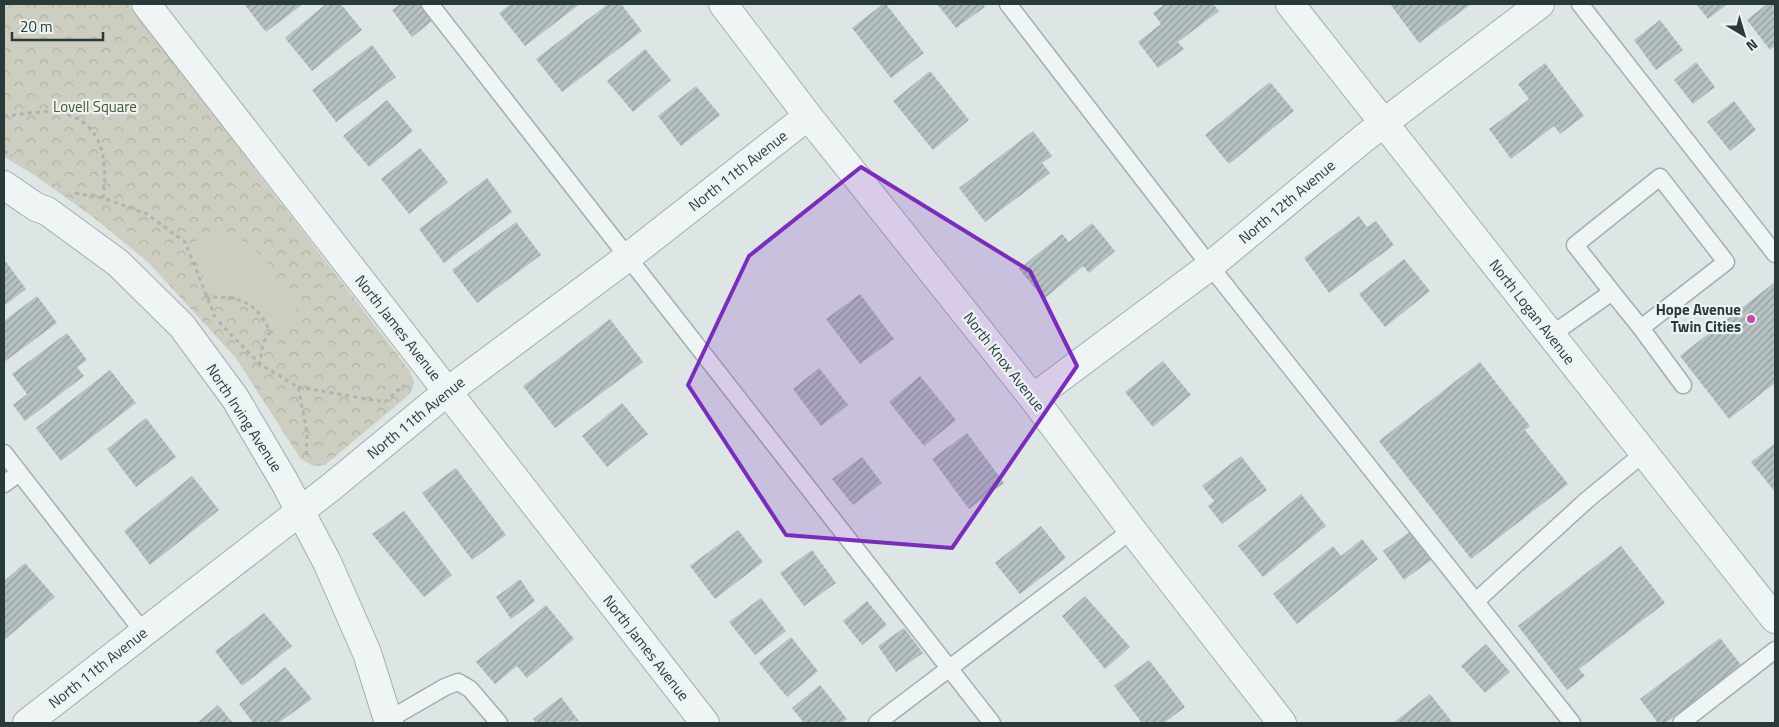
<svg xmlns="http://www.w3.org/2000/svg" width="1779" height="727" font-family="'Titillium Web',sans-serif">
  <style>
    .park { fill: url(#park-crowns) }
    .garden { fill: #cdcebf }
    .building { fill: url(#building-hatch) }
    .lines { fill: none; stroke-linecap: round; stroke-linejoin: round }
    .service-casing { stroke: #a3aeae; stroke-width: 19 }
    .minor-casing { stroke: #a3aeae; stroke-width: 30 }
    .path { stroke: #abb5b5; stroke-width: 3; stroke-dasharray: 4 4; stroke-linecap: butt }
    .service { stroke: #eff4f4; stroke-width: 16 }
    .minor { stroke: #eff4f4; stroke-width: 28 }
    .marked { fill: #7b2cbf; fill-opacity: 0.2; stroke: #7b2cbf; stroke-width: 4; stroke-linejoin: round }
    .poi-dot { fill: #c04ca7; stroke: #ecf3f3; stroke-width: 2 }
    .labels { text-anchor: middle; stroke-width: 4.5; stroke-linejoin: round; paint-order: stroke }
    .park-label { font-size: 15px; fill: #4f5537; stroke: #ecf3f3 }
    .street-label { font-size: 15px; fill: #283a3a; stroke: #ecf3f3 }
    .poi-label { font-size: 15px; font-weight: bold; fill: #283a3a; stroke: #ecf3f3; text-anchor: end }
  </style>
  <defs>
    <pattern id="park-crowns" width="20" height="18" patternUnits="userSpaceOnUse" patternTransform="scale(1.25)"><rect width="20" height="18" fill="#cdcebf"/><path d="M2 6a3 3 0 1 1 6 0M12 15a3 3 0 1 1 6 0" fill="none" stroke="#b0b2a5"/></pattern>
    <pattern id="building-hatch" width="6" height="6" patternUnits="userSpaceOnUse" patternTransform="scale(1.25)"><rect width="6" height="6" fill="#b5c2c1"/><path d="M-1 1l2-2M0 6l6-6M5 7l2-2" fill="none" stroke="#939f9e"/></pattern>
  </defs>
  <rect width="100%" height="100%" fill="#dde5e5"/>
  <path class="park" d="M4 4H128L410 371 414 382 411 393 325 465 313 466 300 458 236 358 148 262 93 217 33 174 4 157Z"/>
  <path class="garden" d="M216 235 230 236 250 244 269 265 278 287 293 297 297 312 287 325 272 331C260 301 243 291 211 296L190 243Z"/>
  <g class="building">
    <path d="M244 4H303L266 32Z"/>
    <path d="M326 4H341L362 30 312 71 285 38Z"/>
    <path d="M400 4H427L437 17 412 37 392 10Z"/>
    <path d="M511 4H580L525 46 499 13Z"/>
    <path d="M608 4H621L642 31 562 92 536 59Z"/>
    <path d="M883 4H886L924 53 891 78 852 28Z"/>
    <path d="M937 4H983L985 7 956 28Z"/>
    <path d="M1165 4H1213L1219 11 1178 42 1184 49 1158 68 1138 42 1161 24 1153 13Z"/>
    <path d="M1390 4H1471L1419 43Z"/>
    <path d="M1696 4H1728L1708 19Z"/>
    <path d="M1767 4H1775V46L1770 50 1747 20Z"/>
    <path d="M1660 20 1683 50 1656 70 1634 40Z"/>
    <path d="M372 45 396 77 336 122 312 90Z"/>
    <path d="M645 49 671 80 633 112 607 81Z"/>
    <path d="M1696 62 1715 87 1693 104 1674 80Z"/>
    <path d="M1545 63 1584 116 1560 134 1554 126 1511 159 1489 129 1529 99 1518 84Z"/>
    <path d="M930 71 969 120 933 150 893 101Z"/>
    <path d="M1270 82 1294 111 1229 164 1205 135Z"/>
    <path d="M696 86 720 115 681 146 658 116Z"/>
    <path d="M387 100 413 131 369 167 343 136Z"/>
    <path d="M1734 101 1756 130 1730 151 1707 122Z"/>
    <path d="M1033 131 1052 156 1042 163 1050 173 985 222 959 188Z"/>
    <path d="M420 148 448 182 409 214 381 179Z"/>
    <path d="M487 178 512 212 444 263 419 229Z"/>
    <path d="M1359 216 1367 227 1376 221 1394 245 1329 293 1304 258Z"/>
    <path d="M516 222 541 255 477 303 452 270Z"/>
    <path d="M1092 223 1115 251 1089 273 1083 266 1044 299 1019 269 1062 234 1069 242Z"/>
    <path d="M4 259 26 289 4 306Z"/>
    <path d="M1404 259 1430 291 1385 327 1359 294Z"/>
    <path d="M1775 282V383L1729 419 1680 356Z"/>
    <path d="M860 294 894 339 860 364 826 319Z"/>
    <path d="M37 296 57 323 4 362V321Z"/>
    <path d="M610 319 643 362 555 428 523 386Z"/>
    <path d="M67 333 87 360 77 367 84 376 25 421 13 405 27 394 12 374Z"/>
    <path d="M1163 361 1191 395 1153 427 1125 392Z"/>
    <path d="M1480 362 1530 426 1525 430 1568 484 1471 559 1379 441Z"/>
    <path d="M819 368 848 405 821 426 793 389Z"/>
    <path d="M110 370 136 403 61 461 36 428Z"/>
    <path d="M920 376 956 420 924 446 889 402Z"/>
    <path d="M622 403 648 434 607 467 582 436Z"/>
    <path d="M146 418 176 457 136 487 107 449Z"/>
    <path d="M967 433 1004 483 969 509 932 459Z"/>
    <path d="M1775 443V492L1751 462Z"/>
    <path d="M1241 456 1267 490 1222 524 1208 506 1214 501 1202 486Z"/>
    <path d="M862 457 882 483 853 505 832 479Z"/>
    <path d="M456 468 506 535 472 560 422 493Z"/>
    <path d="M192 476 219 510 150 565 124 531Z"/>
    <path d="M1301 494 1326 526 1263 577 1238 546Z"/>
    <path d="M404 511 452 575 424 597 372 534Z"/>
    <path d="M1041 526 1066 558 1020 594 995 563Z"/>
    <path d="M738 530 763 562 715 599 690 566Z"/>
    <path d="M1410 532 1431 560 1404 580 1383 551Z"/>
    <path d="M1362 539 1378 559 1297 624 1273 594 1333 546 1341 556Z"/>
    <path d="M1621 546 1665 603 1579 669 1585 676 1567 690 1518 626Z"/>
    <path d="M812 550 836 583 804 606 780 573Z"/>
    <path d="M25 563 55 597 4 640V581Z"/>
    <path d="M520 579 535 601 511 619 496 597Z"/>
    <path d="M1085 596 1130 647 1105 669 1062 616Z"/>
    <path d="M761 598 786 631 755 655 729 622Z"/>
    <path d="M867 601 887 625 862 645 843 621Z"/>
    <path d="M546 605 574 639 527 678 517 666 495 684 476 662Z"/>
    <path d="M264 613 292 646 242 686 215 651Z"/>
    <path d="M904 628 923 653 896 672 878 646Z"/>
    <path d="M791 637 818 671 787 697 759 663Z"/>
    <path d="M1720 638 1741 665 1666 723H1658L1640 699Z"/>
    <path d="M1486 644 1510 672 1485 693 1461 666Z"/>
    <path d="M1149 660 1185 707 1164 723H1142L1114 686Z"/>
    <path d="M285 667 312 699 278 723H253L239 704Z"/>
    <path d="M820 685 847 719 842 723H804L792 708Z"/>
    <path d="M1430 694 1453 723H1393Z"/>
    <path d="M561 697 579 721 536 723 533 719Z"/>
    <path d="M218 705 233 723H197Z"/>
  </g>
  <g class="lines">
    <g class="service-casing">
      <g id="service">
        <path d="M430 4 992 723"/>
        <path d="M1008 4 1210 266 1572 723"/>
        <path d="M1580 4 1775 254"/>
        <path d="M1641 328 1683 385"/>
        <path d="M1551 335 1612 292 1575 245 1660 177 1726 262 1641 328 1612 292"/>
        <path d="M4 453 144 633"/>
        <path d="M4 484 19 473"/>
        <path d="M1476 601 1587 500 1644 453"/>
        <path d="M388 720 445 687 458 682 470 689 499 723"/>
        <path d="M877 723 1132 530"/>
        <path d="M1681 723 1775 650"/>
      </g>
    </g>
    <g class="minor-casing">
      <g id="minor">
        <path d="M146 4 705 723"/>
        <path d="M723 4 808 116 1033 398 1132 530 1282 723"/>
        <path d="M1290 4 1775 619"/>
        <path d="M4 185 36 207 47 211 118 263 182 326 235 398 284 481 327 562 367 653 389 723"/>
        <path d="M1033 398 1210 266 1364 138 1540 4"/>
        <path d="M27 723 330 488 448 391 628 257 808 116"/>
      </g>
    </g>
    <g class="path">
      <path d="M4 116C19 115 48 109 62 113 104 123 108 162 103 198"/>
      <path d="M4 151 12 156"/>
      <path d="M75 193 103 198 147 214 185 242 215 317"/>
      <path d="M205 297C239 297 255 299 270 332L263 343 260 363"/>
      <path d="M219 322 260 364 298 387 307 432 306 459"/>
      <path d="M298 387 385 402 404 385"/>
    </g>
    <use href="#service" class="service"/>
    <use href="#minor" class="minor"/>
  </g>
  <path class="marked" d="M861 167 1030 271 1077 366 952 548 786 535 688 385 749 256Z"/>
  <circle class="poi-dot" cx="1751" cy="319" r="5"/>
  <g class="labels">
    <g class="park-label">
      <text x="95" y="112">Lovell Square</text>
    </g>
    <g class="street-label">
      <text transform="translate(738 171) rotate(-38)" y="5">North 11th Avenue</text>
      <text transform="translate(1287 202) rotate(-40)" y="5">North 12th Avenue</text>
      <text transform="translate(1532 312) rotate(52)" y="5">North Logan Avenue</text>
      <text transform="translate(398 328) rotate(52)" y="5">North James Avenue</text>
      <text transform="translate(1004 362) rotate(52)" y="5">North Knox Avenue</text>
      <text transform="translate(244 418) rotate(57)" y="5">North Irving Avenue</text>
      <text transform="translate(416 418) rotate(-39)" y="5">North 11th Avenue</text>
      <text transform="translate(646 648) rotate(52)" y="5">North James Avenue</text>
      <text transform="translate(98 668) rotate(-38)" y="5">North 11th Avenue</text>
    </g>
    <g class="poi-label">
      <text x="1741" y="315">Hope Avenue<tspan x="1741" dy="17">Twin Cities</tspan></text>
    </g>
  </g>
  <rect width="1779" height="727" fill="none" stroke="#283a3a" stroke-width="10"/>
  <g transform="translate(1744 35) rotate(142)" stroke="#ecf3f3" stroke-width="4" paint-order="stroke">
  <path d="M0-4L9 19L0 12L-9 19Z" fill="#283a3a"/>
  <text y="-8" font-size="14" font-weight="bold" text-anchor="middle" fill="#283a3a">N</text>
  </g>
  <path d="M12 32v8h91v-8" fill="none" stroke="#283a3a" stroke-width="2.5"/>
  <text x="20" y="32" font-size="15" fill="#283a3a" stroke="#ecf3f3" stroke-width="4" paint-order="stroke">20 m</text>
</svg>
